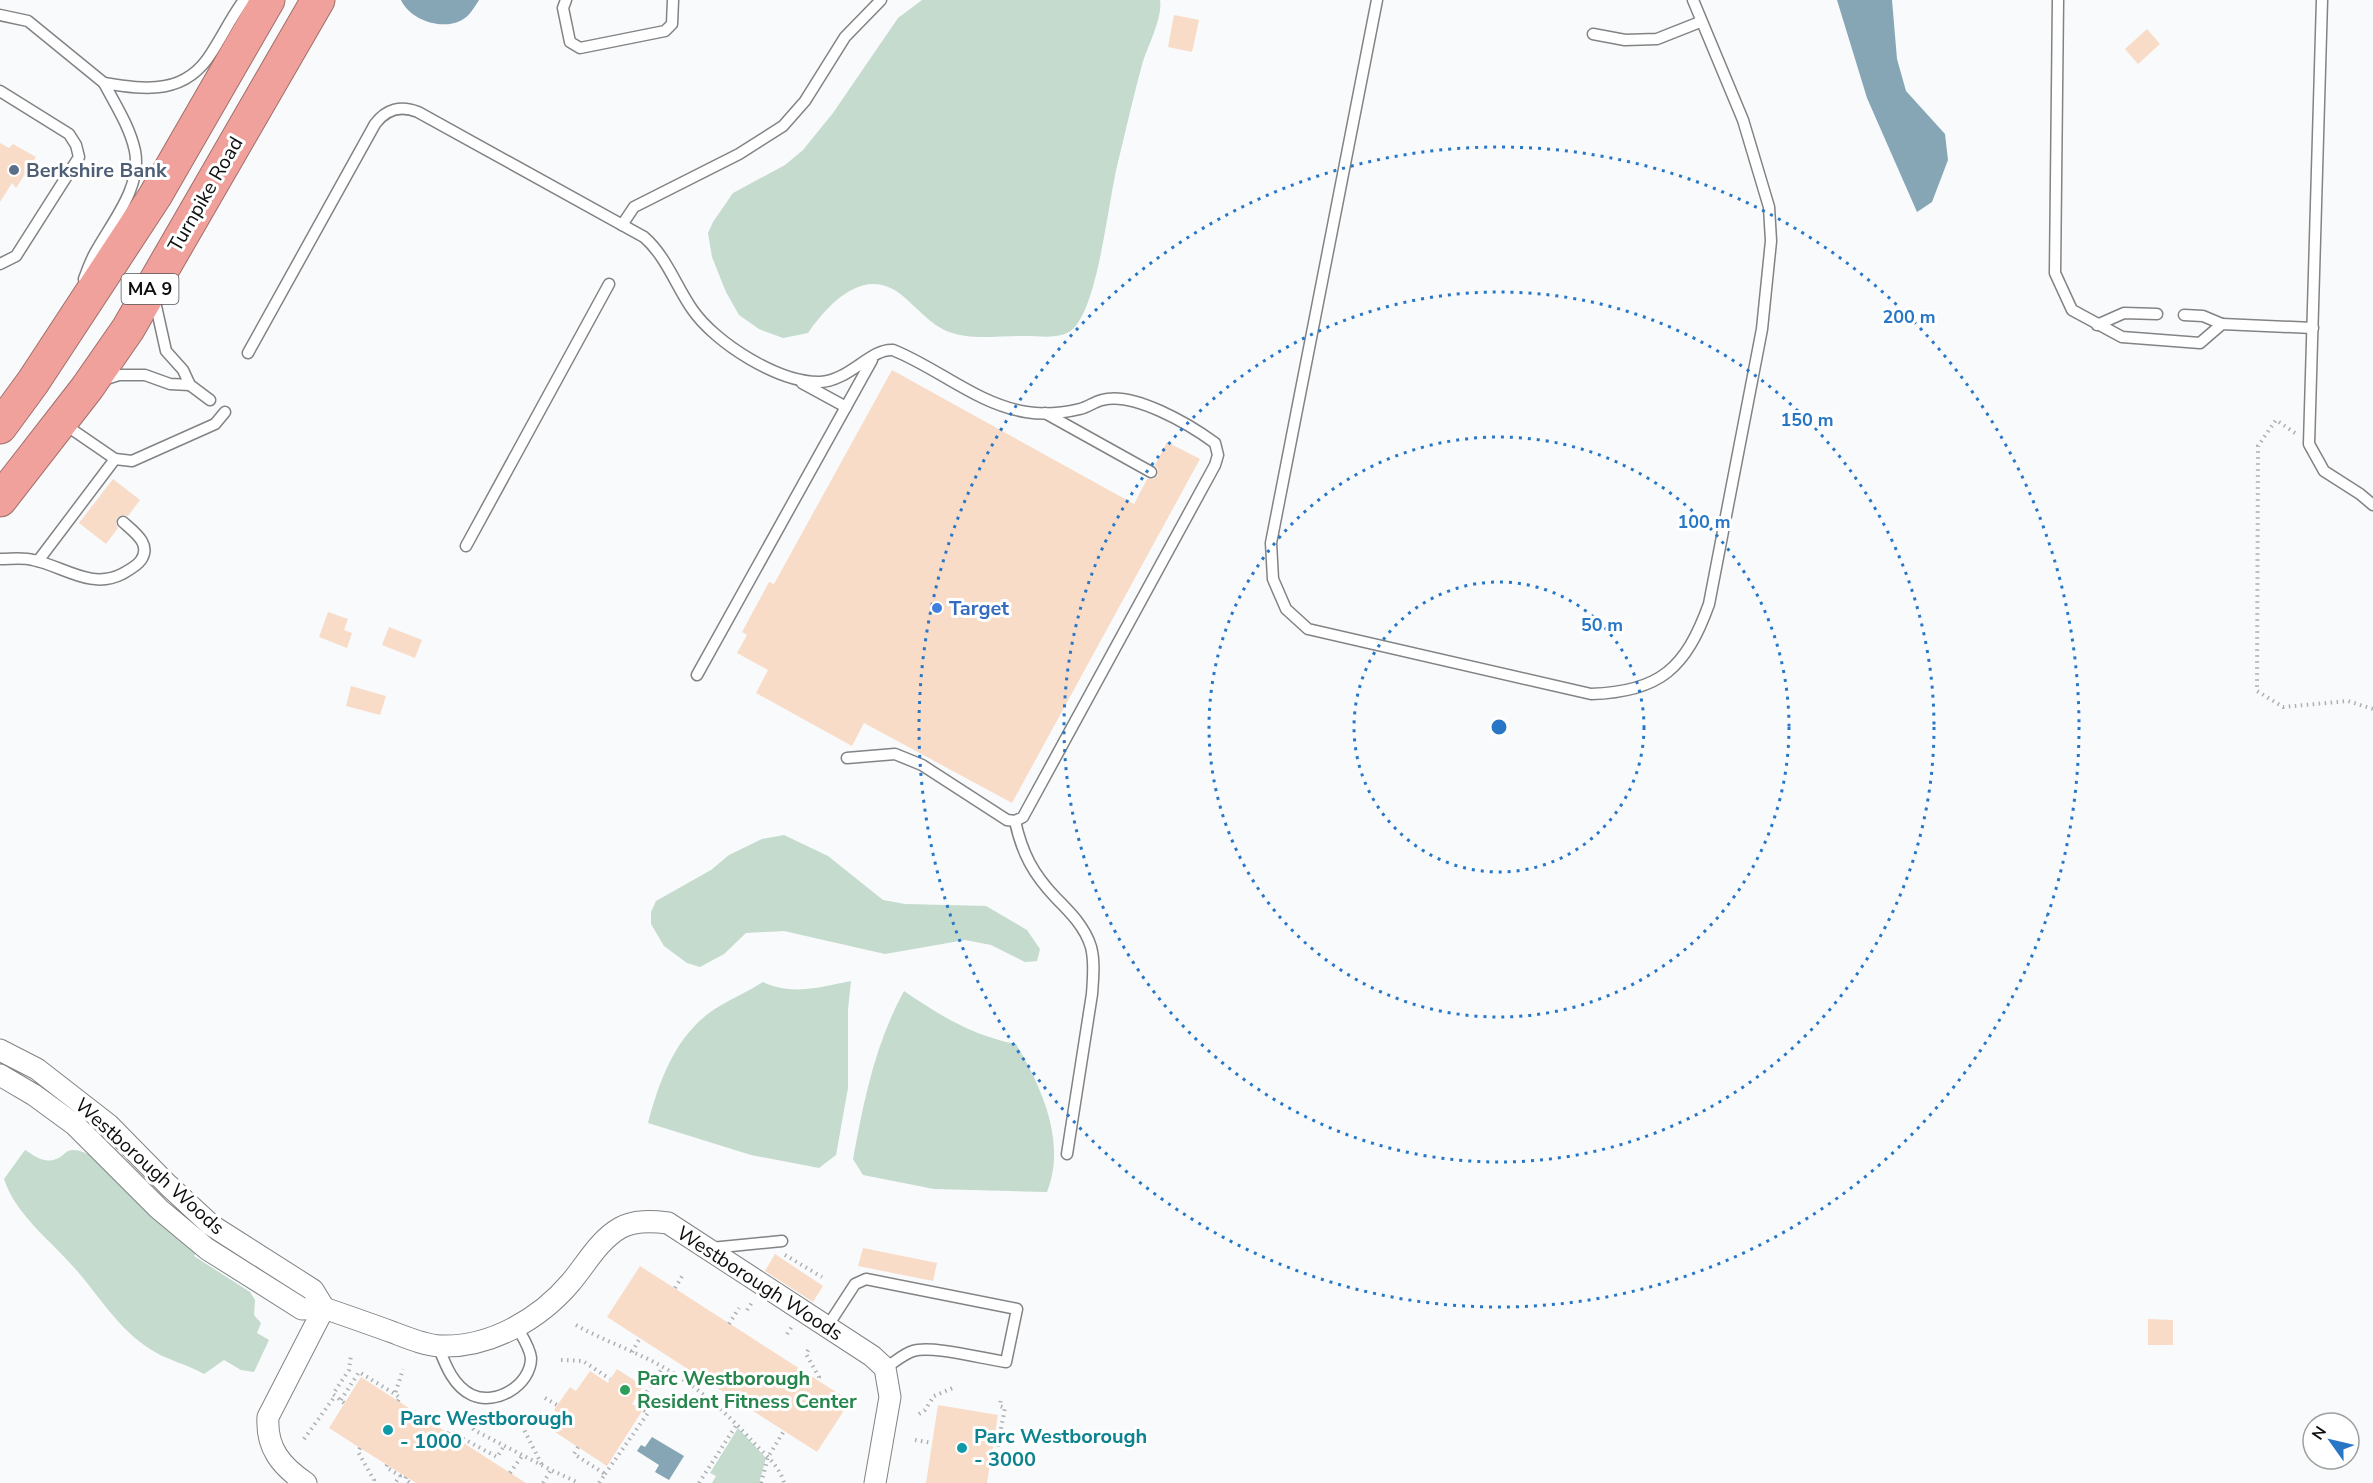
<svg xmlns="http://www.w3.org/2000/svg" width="2373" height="1483" font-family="'Nunito Sans',sans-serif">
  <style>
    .green { fill: #c4dbce }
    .water { fill: #86a5b5 }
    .building { fill: #f9dcc8 }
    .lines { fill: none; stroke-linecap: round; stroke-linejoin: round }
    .lane-casing { stroke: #818385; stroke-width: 13 }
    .street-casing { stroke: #818385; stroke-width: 23 }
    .highway-casing { stroke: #a16e6a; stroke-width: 35 }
    .path { stroke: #aeafb1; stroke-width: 4; stroke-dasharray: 1.5 4.5; stroke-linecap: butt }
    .lane { stroke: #fff; stroke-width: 10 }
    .street { stroke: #fff; stroke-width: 21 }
    .highway { stroke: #f1a19b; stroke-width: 33 }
    .ring { fill: none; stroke: #2877c7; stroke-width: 3; stroke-dasharray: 3 6 }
    .service-dot { fill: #5c6f8a; stroke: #fff; stroke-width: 2 }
    .shop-dot { fill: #3f7fe0; stroke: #fff; stroke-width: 2 }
    .leisure-dot { fill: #2e9e5b; stroke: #fff; stroke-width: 2 }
    .culture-dot { fill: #0f9aa8; stroke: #fff; stroke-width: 2 }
    .labels { text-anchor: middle; stroke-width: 6; stroke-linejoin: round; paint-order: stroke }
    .shield { fill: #fff; stroke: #565656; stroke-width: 1.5 }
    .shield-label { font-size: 18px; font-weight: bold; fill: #0d0e0e }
    .service-label { font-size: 20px; font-weight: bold; fill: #4e5e75; stroke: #fff; text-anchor: start }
    .street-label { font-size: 20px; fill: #0d0e0e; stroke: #fff }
    .shop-label { font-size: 20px; font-weight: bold; fill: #366cbe; stroke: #fff; text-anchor: start }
    .leisure-label { font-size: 20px; font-weight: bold; fill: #27864d; stroke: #fff; text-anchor: start }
    .culture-label { font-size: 20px; font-weight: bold; fill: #0d838f; stroke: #fff; text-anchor: start }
    .centre { fill: #2877c7; stroke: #fff; stroke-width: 3 }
    .ring-label { font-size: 18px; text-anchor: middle; font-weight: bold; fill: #2877c7; stroke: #fff; stroke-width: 6; stroke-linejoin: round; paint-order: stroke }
  </style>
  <rect width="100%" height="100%" fill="#f8fafc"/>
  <g class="green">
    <path d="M922 0H1160C1163 18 1147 47 1142 65 1133 97 1126 130 1118 162 1108 202 1099 301 1074 328 1062 340 1041 336 1026 336 1000 335 974 341 949 332 930 325 915 305 899 293 863 266 827 305 808 333L783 338 759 329 739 315 726 292 712 257 708 233 713 222 733 193 785 165 803 150 833 113 898 18Z"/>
    <path d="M784 835 828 856 883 900 905 904 986 906 1027 930 1040 949 1037 961 1025 962 991 945 965 940 885 954 784 931 746 933 724 954 700 967 687 963 664 946 651 924V912L656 901 711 870 729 855 762 839Z"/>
    <path d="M851 981 848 1009V1088L836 1155 819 1168 751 1155 648 1123C660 1078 677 1032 718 1007 733 998 749 991 763 982 792 996 821 987 851 981Z"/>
    <path d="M904 991C939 1015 973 1036 1016 1044 1041 1086 1067 1142 1047 1192L934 1189 863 1175 853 1159C864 1100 875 1044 904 991Z"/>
    <path d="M25 1150C35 1156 44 1164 56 1159 61 1158 64 1153 68 1151 76 1148 85 1153 92 1156L197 1251 194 1256 250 1292 255 1300 254 1315 261 1323 257 1333 269 1340 254 1372 241 1370 224 1360 204 1374C187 1364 166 1360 150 1349 120 1330 101 1299 78 1272 53 1242 16 1216 4 1179Z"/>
    <path d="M738 1428 766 1458 759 1483H712L716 1476 710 1473Z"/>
  </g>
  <g class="water">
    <path d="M401 0H479C474 8 469 17 460 21 441 30 410 20 401 0Z"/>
    <path d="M1837 0H1892L1897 59 1906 91 1945 134 1948 160 1932 202 1917 212 1867 98Z"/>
    <path d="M652 1437 684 1456 669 1480 655 1472 659 1465 637 1451 641 1445 645 1447Z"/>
  </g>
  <g class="building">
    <path d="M1174 15 1199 20 1192 52 1168 47Z"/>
    <path d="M2147 29 2160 44 2138 64 2125 49Z"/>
    <path d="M0 143 9 148 13 144 36 157 16 188 12 183 0 202Z"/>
    <path d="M892 370 1134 504 1147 479H1154L1158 475V469L1155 465 1167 442 1200 459 1012 803 864 723 852 746 756 693 768 670 737 653 747 635 742 632 769 582 774 584Z"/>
    <path d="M113 479 140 500 128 516 121 515 117 518 116 524 118 528 106 544 79 523Z"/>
    <path d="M328 612 348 619 344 630 352 633 347 648 319 637Z"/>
    <path d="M389 627 422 640 415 658 382 645Z"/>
    <path d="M351 686 386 696 380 715 346 706Z"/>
    <path d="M863 1248 937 1263 933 1281 858 1266Z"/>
    <path d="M775 1254 823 1286 813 1302 765 1271Z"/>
    <path d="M640 1266 850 1401 817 1452 607 1317Z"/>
    <path d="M2148 1319 2173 1320V1345H2148Z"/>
    <path d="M617 1369 643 1386 632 1404 642 1411 607 1466 552 1430 561 1415 554 1410 570 1387 576 1391 590 1371 608 1383Z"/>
    <path d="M361 1377 398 1401 526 1483H416L360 1448 329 1428Z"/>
    <path d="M938 1405 998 1415 987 1483H926Z"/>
  </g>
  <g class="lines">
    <g class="lane-casing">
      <g id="lane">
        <path d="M566 0 563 8 570 42 580 48 665 31 672 24 673 0"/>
        <path d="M1377 0 1271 543 1273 579 1286 609 1308 629 1591 694C1660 692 1686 668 1709 604L1762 329 1771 241 1769 207 1743 120 1693 0"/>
        <path d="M2058 0 2055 273 2072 310 2122 337 2200 343 2222 324 2313 328"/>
        <path d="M2322 0 2309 444 2324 471 2360 494 2373 505"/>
        <path d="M0 15 28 21 104 83"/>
        <path d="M1593 34 1625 40 1657 39 1700 22"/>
        <path d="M0 91 69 134 76 145 79 157 16 256 0 264"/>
        <path d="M622 225 634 207 739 154 783 126 805 101 845 37 881 0"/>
        <path d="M84 279C87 271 90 262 95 253 111 223 142 188 135 151 130 127 115 104 104 83 147 90 186 95 212 52 223 35 232 16 244 0"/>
        <path d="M154 297 166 351 183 370 190 385 210 400"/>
        <path d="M2184 315 2203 316 2222 324"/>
        <path d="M2097 325 2124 313 2157 314"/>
        <path d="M248 353 375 124C386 109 401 105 418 112L644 237C666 256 676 286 692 309 715 343 779 383 820 382 849 381 871 348 893 350 938 368 977 404 1026 412 1043 415 1063 413 1080 409 1088 407 1094 402 1102 400 1133 391 1189 424 1215 443L1218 455 1215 465 1023 817 1015 821 1007 820 922 765 895 754 847 758"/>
        <path d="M103 380 119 375H145L170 384 190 385"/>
        <path d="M802 383 846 407"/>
        <path d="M1045 413 1151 472"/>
        <path d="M64 424 115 459 132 461 215 424 225 412"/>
        <path d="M466 546 609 284"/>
        <path d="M0 559C11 559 23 557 33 560 63 566 91 590 122 574 129 570 137 566 141 560 152 544 134 532 123 522"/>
        <path d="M38 561 115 459"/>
        <path d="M697 675 872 360"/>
        <path d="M1015 821C1022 853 1033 874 1056 898 1070 912 1085 927 1091 947 1095 962 1093 979 1092 994L1067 1154"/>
        <path d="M711 1248 782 1241"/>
        <path d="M827 1327 855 1284 866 1279 1017 1309 1006 1362C984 1359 932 1345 913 1351 903 1354 894 1363 885 1368"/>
        <path d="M438 1346C445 1364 453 1386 472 1395 496 1406 531 1385 531 1358 530 1348 522 1336 517 1327"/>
      </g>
    </g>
    <g class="street-casing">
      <g id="street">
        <path d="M0 1050 37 1069 109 1125 168 1185 211 1225 313 1290 324 1308 302 1309 207 1249 159 1209 75 1125 34 1095 0 1075"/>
        <path d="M306 1483C281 1466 266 1448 268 1417L324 1308C347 1316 370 1324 392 1332 408 1338 424 1345 440 1346 490 1348 540 1319 571 1282 587 1263 598 1241 620 1228 634 1220 652 1221 668 1223L872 1356 885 1368 890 1397 875 1483"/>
      </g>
    </g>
    <g class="highway-casing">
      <g id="highway">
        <path d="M0 427 33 382 155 196 268 0"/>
        <path d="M0 500 87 388 128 329 318 0"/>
      </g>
    </g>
    <g class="path">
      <path d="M2295 433 2276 420 2258 446 2257 691 2283 707 2348 701 2373 709"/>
      <path d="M785 1255 822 1277"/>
      <path d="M675 1288 684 1273"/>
      <path d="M747 1310 753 1301"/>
      <path d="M729 1324 739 1308"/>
      <path d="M576 1325C604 1341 635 1351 663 1367 697 1386 728 1414 754 1443 765 1454 780 1467 784 1483"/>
      <path d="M787 1334 793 1325"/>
      <path d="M808 1350 806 1354 819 1377 817 1380"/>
      <path d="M632 1352 640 1338"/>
      <path d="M561 1360 583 1361 610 1379"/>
      <path d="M545 1398 557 1405"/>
      <path d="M341 1400 359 1372 395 1394"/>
      <path d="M398 1401 400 1398 395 1394 403 1369"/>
      <path d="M344 1403 333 1394 349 1370 351 1355"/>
      <path d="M637 1407 663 1367"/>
      <path d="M919 1414 925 1410 934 1396 955 1387"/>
      <path d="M519 1420 542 1465"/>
      <path d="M469 1424 474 1430 551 1470 579 1483"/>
      <path d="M448 1433 449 1431 497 1457 504 1446"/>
      <path d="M304 1439 335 1396"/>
      <path d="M915 1440 932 1443"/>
      <path d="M578 1447 574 1454 605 1474 599 1483"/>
      <path d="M360 1448 358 1452 374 1480 373 1483"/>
      <path d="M992 1453 996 1454 1005 1408 1000 1406 1001 1397"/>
      <path d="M387 1465 386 1467 400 1476 395 1483"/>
      <path d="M510 1473 522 1456"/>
      <path d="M605 1474 648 1413 638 1406"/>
      <path d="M406 1477 405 1479 410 1483"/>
      <path d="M543 1483 551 1470"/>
      <path d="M699 1483 737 1424"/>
      <path d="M761 1483 768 1457 784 1431"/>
    </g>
    <use href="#lane" class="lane"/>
    <use href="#street" class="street"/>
    <use href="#highway" class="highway"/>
  </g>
  <g class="ring">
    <circle cx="1499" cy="727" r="145"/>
    <circle cx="1499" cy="727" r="290"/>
    <circle cx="1499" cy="727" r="435"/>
    <circle cx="1499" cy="727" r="580"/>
  </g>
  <circle class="service-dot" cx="14" cy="170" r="6"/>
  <circle class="shop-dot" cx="937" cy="608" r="6"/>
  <circle class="leisure-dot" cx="625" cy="1390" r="6"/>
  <g class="culture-dot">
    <circle cx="388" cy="1430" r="6"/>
    <circle cx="962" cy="1448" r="6"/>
  </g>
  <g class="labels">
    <rect class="shield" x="121.5" y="274" width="57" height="30" rx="4.5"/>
    <g class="shield-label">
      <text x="150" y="295">MA 9</text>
    </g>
    <g class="service-label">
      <text x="26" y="177">Berkshire Bank</text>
    </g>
    <g class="street-label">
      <text transform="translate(205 194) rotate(-60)" y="7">Turnpike Road</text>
      <text transform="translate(150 1166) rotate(42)" y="7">Westborough Woods</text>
      <text transform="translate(760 1283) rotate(33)" y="7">Westborough Woods</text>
    </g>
    <g class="shop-label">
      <text x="949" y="615">Target</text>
    </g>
    <g class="leisure-label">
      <text x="637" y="1385">Parc Westborough<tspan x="637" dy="23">Resident Fitness Center</tspan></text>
    </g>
    <g class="culture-label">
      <text x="400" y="1425">Parc Westborough<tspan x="400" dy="23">- 1000</tspan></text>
      <text x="974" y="1443">Parc Westborough<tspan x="974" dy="23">- 3000</tspan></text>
    </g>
  </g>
  <circle cx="1499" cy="727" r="9" class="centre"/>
  <g class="ring-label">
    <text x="1909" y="323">200 m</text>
    <text x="1807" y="426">150 m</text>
    <text x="1704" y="528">100 m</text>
    <text x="1602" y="631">50 m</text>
  </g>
  <g transform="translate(2331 1441) rotate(304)"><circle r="28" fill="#ffffff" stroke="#9e9f9f" stroke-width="1.5"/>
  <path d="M0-4.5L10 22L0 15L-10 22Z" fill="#2877c7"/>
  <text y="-9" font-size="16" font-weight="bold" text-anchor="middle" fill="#0d0e0e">N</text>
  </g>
</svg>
